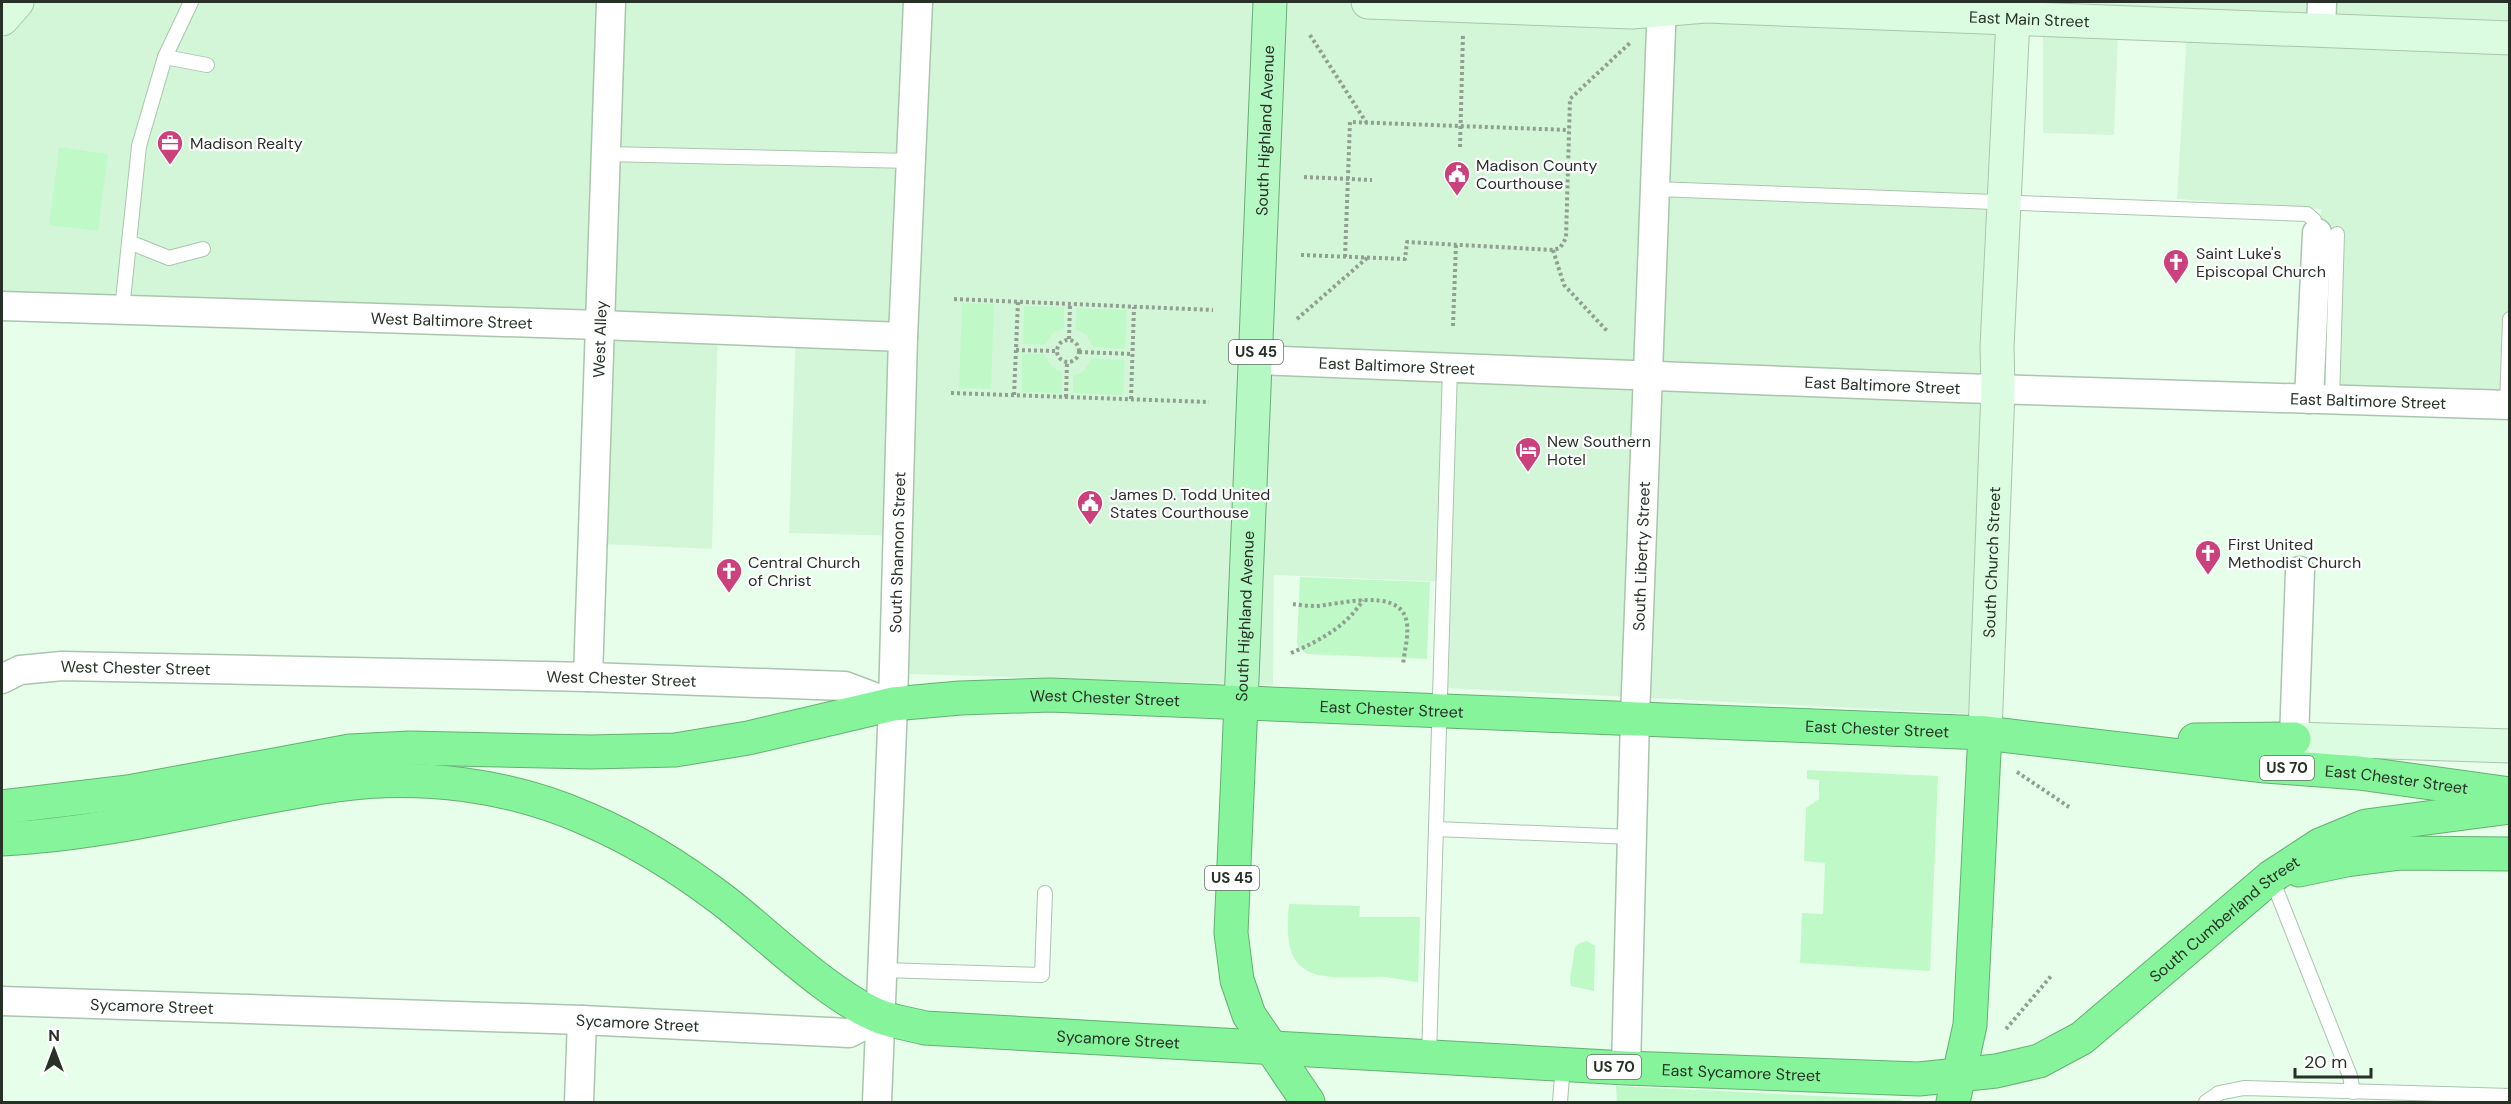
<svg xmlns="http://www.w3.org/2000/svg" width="2511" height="1104" font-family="'DM Sans',sans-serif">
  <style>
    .built { fill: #d4f6d8 }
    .green { fill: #c0f9c8 }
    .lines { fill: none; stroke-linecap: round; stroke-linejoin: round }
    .lane-casing { stroke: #aac5ad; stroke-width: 16 }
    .street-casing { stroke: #aac5ad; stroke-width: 31 }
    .secondary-casing { stroke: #aac5ad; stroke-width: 35 }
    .primary-casing { stroke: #65b073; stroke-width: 35 }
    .highway-casing { stroke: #65b073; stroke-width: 35 }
    .path { stroke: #8fa091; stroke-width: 4; stroke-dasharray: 3 3; stroke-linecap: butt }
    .lane { stroke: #fff; stroke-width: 14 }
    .street { stroke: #fff; stroke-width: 28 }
    .secondary { stroke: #dbfce1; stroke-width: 33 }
    .primary { stroke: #b6f8c3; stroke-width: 33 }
    .highway { stroke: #86f49b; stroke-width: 33 }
    .labels { text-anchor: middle; stroke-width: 4.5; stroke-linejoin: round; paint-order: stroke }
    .shield { fill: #fff; stroke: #686f68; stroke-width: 1.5 }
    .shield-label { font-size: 15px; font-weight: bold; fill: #273128 }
    .street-label { font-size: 16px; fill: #273128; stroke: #fff }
    .poi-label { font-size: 16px; fill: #273128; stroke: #fff; text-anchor: start }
  </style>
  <rect width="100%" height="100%" fill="#e7feea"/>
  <g class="built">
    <path d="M36 2H1997L1974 714 1447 688 1450 582 1274 575 1273 685 909 674 902 536 789 533 796 325 718 323 712 549 603 544 605 315 2 296V40Z"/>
    <path d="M2043 2H2509V396L2314 388 2321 209 2177 199 2188 12 2119 9 2114 135 2043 133Z"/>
  </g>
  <g class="green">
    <path d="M59 147 108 154 98 231 49 225Z"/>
    <path d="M962 303 994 304 991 389 959 388Z"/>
    <path d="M1024 306 1064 307V328L1053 333 1045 345 1023 344Z"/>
    <path d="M1077 308 1127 310 1125 349 1093 347 1086 335 1075 329Z"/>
    <path d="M1022 354H1044L1052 367 1062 372V393L1022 392Z"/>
    <path d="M1092 358 1125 360 1123 395 1073 393V376L1084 371Z"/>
    <path d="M1300 577 1430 582 1427 659 1307 654 1298 647 1297 641Z"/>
    <path d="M1807 770 1938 776 1930 971 1800 963 1802 913 1823 914 1825 863 1804 861 1806 808 1819 799V780L1807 779Z"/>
    <path d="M1289 904 1360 906 1359 917H1420L1418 982C1403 981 1389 976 1377 977 1312 979 1281 980 1289 904Z"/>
    <path d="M1587 941 1595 946 1594 991 1571 986C1569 976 1571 971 1573 962 1575 949 1572 944 1587 941Z"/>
    <path d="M1616 1086 1901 1100 1903 1102H1617Z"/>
  </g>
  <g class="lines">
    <g class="lane-casing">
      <g id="lane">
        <path d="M165 57 207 65"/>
        <path d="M606 154 911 161"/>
        <path d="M1656 189 2307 214 2314 220 2317 233"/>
        <path d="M129 242 169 258 203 249"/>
        <path d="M122 310 139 146 165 57 191 2"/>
        <path d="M2332 399 2337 234"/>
        <path d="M2507 405 2510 319"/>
        <path d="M1436 829 1632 837"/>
        <path d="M2271 877 2350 1076 2353 1092"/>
        <path d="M883 970 1042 975 1045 893"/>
        <path d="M1429 1056 1450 368"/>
        <path d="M1560 1102 1563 1064"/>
        <path d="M2206 1102 2219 1093 2244 1088 2510 1096"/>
      </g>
    </g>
    <g class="street-casing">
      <g id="street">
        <path d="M2321 31 2322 2"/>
        <path id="s1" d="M2 306 600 325 903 337"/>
        <path id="s2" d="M1256 360 1959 388 2510 405"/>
        <path d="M2309 399 2317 233"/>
        <path id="s3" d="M588 677 611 2"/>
        <path id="s4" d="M2 679 20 670 62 666 588 677 845 686 893 704"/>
        <path d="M2294 739 2300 571"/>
        <path id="s5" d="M2 1001 582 1020 849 1033 880 1017"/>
        <path id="s6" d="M1626 1068 1635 717 1662 2"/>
        <path d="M579 1102 582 1020"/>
        <path id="s7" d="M877 1102 893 704 903 337 918 2"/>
      </g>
    </g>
    <g class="secondary-casing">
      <g id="secondary">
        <path id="s8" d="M1368 2 1632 12 1706 6 2510 38"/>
        <path d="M2 19 17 2"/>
        <path id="s9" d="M1985 733 1998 389 1997 347 2013 19"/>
        <path d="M2294 739 2510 746"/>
      </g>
    </g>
    <g class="primary-casing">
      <g id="primary">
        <path id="s10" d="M1241 703 1270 2"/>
      </g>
    </g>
    <g class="highway-casing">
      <g id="highway">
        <path d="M1241 703 1231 933 1237 980 1249 1015 1308 1102"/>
        <path d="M2195 740 2294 739"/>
        <path id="s11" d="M2 807 128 792 350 751 410 748 591 752 675 750 748 738 893 704 960 698 1050 695 1985 733 2265 766 2359 773 2510 794"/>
        <path id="s12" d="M2 839C115 834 225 801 337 785 420 773 511 785 587 819 636 840 682 869 724 901 768 935 831 998 881 1017 895 1022 910 1024 925 1028L1626 1068 1919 1079 1996 1071 2039 1061 2082 1038 2271 877 2320 845 2366 826 2510 807"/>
        <path d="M2299 870 2346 860 2401 853 2510 854"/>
        <path d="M1953 1102 1970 1025 1985 733"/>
      </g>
    </g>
    <g class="path">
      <path d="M1310 35 1366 122"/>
      <path d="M1460 147 1463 34"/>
      <path d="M1304 177 1372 180"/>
      <path d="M1553 250 1564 285 1608 332"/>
      <path d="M1301 255 1405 259 1407 242 1553 250 1560 248 1566 238 1570 99 1631 42"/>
      <path d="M1345 257 1350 122 1569 130"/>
      <path d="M954 299 1213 310"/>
      <path d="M1297 319 1367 258"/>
      <path d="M1453 326 1456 244"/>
      <path d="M1069 339 1070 304"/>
      <circle cx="1068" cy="351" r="11"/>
      <path d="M1016 350 1056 351"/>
      <path d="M1079 352 1133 354"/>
      <path d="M951 393 1209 402"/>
      <path d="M1014 395 1018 302"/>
      <path d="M1066 397 1067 362"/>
      <path d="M1131 399 1134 307"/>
      <path d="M1293 604C1300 605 1308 606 1316 606 1337 605 1397 587 1406 619 1410 632 1404 652 1403 665"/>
      <path d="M1291 653C1319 641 1346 627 1363 600"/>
      <path d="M2017 772 2069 807"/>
      <path d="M2006 1029 2052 975"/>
    </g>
    <use href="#lane" class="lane"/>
    <use href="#street" class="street"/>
    <use href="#secondary" class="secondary"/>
    <use href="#primary" class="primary"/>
    <use href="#highway" class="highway"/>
  </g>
  <defs>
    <g id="office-pin" transform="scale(1.35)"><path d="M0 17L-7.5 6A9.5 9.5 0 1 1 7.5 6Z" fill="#cb417b" stroke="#fff"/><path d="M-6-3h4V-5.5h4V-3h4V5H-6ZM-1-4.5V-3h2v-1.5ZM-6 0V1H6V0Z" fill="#fff"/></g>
    <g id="civic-pin" transform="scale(1.35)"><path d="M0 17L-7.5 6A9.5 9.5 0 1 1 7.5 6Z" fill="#cb417b" stroke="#fff"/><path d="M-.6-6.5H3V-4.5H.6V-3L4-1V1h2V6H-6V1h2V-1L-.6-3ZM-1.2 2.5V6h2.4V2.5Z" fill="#fff"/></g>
    <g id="church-pin" transform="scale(1.35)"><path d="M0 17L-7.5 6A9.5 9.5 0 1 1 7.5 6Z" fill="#cb417b" stroke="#fff"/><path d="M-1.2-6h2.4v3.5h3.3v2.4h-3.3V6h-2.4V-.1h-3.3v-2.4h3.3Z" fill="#fff"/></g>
    <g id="hotel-pin" transform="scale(1.35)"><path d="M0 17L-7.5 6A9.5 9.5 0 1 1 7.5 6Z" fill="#cb417b" stroke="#fff"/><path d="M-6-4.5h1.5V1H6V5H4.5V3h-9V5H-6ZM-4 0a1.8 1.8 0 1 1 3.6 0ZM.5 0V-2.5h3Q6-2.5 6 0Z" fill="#fff"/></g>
  </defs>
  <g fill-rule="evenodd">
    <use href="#office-pin" x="170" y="143"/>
    <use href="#civic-pin" x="1457" y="174"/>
    <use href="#church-pin" x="2176" y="262"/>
    <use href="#hotel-pin" x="1528" y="450"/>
    <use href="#civic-pin" x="1090" y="503"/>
    <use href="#church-pin" x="2208" y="553"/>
    <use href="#church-pin" x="729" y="571"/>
  </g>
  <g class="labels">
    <g class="shield">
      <rect x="1229" y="340" width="54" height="24" rx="4.5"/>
      <rect x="2260" y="756" width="54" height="24" rx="4.5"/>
      <rect x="1205" y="866" width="54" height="24" rx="4.5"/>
      <rect x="1587" y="1055" width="54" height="24" rx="4.5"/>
    </g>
    <g class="shield-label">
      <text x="1256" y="357">US 45</text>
      <text x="2287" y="773">US 70</text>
      <text x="1232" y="883">US 45</text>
      <text x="1614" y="1072">US 70</text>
    </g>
    <g class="street-label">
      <text dy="6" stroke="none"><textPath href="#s8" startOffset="662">East Main Street</textPath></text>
      <text dy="6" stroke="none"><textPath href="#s10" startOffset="573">South Highland Avenue</textPath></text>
      <text dy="6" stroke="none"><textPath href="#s1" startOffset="450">West Baltimore Street</textPath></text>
      <text dy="6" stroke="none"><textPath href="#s3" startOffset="338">West Alley</textPath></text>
      <text dy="6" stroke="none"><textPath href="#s2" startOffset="141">East Baltimore Street</textPath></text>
      <text dy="6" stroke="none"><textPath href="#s2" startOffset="627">East Baltimore Street</textPath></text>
      <text dy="6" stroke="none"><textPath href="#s2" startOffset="1113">East Baltimore Street</textPath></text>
      <text dy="6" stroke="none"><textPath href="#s7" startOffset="550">South Shannon Street</textPath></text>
      <text dy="6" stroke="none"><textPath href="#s6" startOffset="512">South Liberty Street</textPath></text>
      <text dy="6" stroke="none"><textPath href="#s9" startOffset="171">South Church Street</textPath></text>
      <text dy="6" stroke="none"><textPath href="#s10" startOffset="87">South Highland Avenue</textPath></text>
      <text dy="6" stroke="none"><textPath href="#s4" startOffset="136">West Chester Street</textPath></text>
      <text dy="6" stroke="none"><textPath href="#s4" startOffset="622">West Chester Street</textPath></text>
      <text dy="6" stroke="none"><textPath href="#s11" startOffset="1113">West Chester Street</textPath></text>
      <text dy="6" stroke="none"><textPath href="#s11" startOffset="1400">East Chester Street</textPath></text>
      <text dy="6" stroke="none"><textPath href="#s11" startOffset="1886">East Chester Street</textPath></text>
      <text dy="6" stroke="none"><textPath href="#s11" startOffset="2408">East Chester Street</textPath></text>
      <text dy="6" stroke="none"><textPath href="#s12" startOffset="2348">South Cumberland Street</textPath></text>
      <text dy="6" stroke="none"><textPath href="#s5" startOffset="150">Sycamore Street</textPath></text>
      <text dy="6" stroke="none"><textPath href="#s5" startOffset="636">Sycamore Street</textPath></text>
      <text dy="6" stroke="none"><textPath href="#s12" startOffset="1190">Sycamore Street</textPath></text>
      <text dy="6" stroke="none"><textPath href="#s12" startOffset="1814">East Sycamore Street</textPath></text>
    </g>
    <g class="poi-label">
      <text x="190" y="149">Madison Realty</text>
      <text x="1476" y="171">Madison County<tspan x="1476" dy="18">Courthouse</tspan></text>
      <text x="2196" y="259">Saint Luke's<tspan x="2196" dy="18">Episcopal Church</tspan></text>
      <text x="1547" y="447">New Southern<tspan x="1547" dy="18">Hotel</tspan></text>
      <text x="1110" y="500">James D. Todd United<tspan x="1110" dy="18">States Courthouse</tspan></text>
      <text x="2228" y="550">First United<tspan x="2228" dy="18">Methodist Church</tspan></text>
      <text x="748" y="568">Central Church<tspan x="748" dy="18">of Christ</tspan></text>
    </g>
  </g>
  <rect width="2511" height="1104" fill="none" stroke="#273128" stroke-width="6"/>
  <g transform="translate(54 1050)" stroke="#ffffff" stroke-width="4.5" paint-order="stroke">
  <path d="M0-4.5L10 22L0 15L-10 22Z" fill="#273128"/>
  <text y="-9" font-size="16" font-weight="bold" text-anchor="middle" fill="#273128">N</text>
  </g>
  <path d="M2295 1068v9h76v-9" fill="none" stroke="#273128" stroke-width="3"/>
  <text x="2304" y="1068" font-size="18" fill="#273128" stroke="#ffffff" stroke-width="4.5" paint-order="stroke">20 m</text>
</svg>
